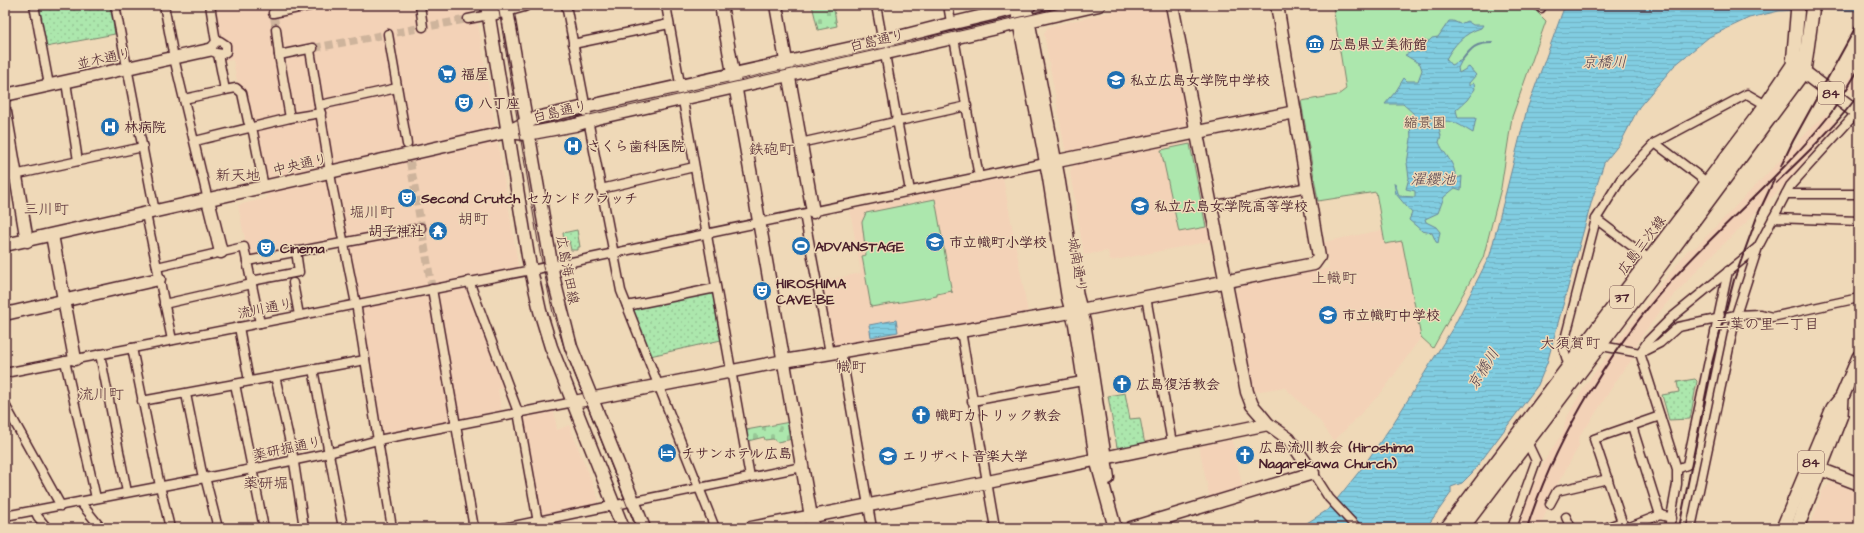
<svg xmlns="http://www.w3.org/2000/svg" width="1864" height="533" font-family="'Architects Daughter','Klee One',sans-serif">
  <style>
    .built { fill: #f3d2b7 }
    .grass { fill: url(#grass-dots); stroke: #7b836c }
    .cemetery { fill: url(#cemetery-stones); stroke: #7b836c }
    .garden { fill: #ace7ad; stroke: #7b836c }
    .water { fill: url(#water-rules); stroke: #6b8798 }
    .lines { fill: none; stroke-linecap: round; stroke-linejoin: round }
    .stream { stroke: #6b8798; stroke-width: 2 }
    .street-tunnel { stroke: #ceb49c; stroke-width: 8; stroke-dasharray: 8 4; stroke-linecap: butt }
    .street-casing { stroke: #4a1f2b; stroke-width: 11 }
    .secondary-casing { stroke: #4a1f2b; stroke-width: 15 }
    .primary-casing { stroke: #4a1f2b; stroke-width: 16 }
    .street { stroke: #efd9b8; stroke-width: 8 }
    .secondary { stroke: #efd9b8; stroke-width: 12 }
    .primary { stroke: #efd9b8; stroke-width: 13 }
    .tram { stroke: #4a1f2b; stroke-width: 1 }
    .rail { stroke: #4a1f2b; stroke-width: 2 }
    .labels { text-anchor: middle; stroke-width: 3; stroke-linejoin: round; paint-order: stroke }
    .shield { fill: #efd9b8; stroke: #7c5755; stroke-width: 1 }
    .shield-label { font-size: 13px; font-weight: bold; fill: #4a1f2b }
    .street-label { font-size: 14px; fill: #4a1f2b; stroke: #efd9b8 }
    .poi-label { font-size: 14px; font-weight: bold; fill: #4a1f2b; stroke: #efd9b8; text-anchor: start }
    .park-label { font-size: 14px; fill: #593d3e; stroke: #efd9b8 }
    .water-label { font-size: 15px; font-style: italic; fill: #55424f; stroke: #efd9b8 }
    .neighbourhood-label { font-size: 15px; fill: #4a1f2b; stroke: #efd9b8 }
  </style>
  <defs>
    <pattern id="grass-dots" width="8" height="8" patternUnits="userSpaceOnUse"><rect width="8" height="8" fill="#ace7ad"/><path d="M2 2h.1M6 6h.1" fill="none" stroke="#96c695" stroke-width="1.8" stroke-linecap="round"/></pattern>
    <pattern id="cemetery-stones" width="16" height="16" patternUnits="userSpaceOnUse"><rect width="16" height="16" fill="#ace7ad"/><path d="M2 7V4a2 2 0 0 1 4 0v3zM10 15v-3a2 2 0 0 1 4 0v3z" fill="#96c695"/></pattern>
    <pattern id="water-rules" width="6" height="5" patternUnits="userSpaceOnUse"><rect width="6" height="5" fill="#81cde1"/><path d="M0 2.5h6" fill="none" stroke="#71b0c1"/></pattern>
  </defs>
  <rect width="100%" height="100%" fill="#efd9b8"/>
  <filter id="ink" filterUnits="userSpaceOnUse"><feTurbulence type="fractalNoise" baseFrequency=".025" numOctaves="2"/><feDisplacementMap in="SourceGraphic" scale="8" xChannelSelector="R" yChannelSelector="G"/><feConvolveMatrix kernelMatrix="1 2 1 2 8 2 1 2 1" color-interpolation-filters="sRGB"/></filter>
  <g filter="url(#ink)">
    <g class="built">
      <path d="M213 5H475L519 270 468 280 505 387 498 389 502 414 379 439 345 241 249 259 238 205 267 198 246 92 238 86 233 60 224 61V57L229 52 230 45 226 39 219 38Z"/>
      <path d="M1138 5H1166L1189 126 1187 129 1069 152 1065 149 1044 34 1048 27Z"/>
      <path d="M1859 64V98L1845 86Z"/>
      <path d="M1825 114 1841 126 1803 167 1701 266 1665 305 1644 333 1635 347 1616 343 1688 250 1696 247Z"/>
      <path d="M1189 142 1193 143 1211 241 1110 261 1108 251 1084 255 1070 172 1073 165Z"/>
      <path d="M1003 178 1028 313 837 346 833 344 822 281 861 273 850 210Z"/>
      <path d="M1382 230 1386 244 1402 241 1421 337 1382 392 1334 441 1320 421 1284 387 1254 392 1235 292 1238 287 1329 268 1324 242Z"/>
      <path d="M1608 355 1634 357 1620 375 1588 425 1583 430 1578 440 1579 446 1553 492 1540 528H1518L1528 498 1545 460 1563 432 1566 419 1586 384Z"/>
      <path d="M554 412 557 430 569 425 599 500 596 505 544 515 540 512 522 421 525 417Z"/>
      <path d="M1232 440 1243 489 1210 499 1199 446Z"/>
      <path d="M1832 482 1859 492V528H1810L1823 489Z"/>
    </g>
    <g class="grass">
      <path d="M39 5H110L115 34 46 47Z"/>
      <path d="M577 230 580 247H578V250H571L569 241 567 242V247H565L563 233Z"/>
      <path d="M711 293 713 295 721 340 650 356 633 312 635 307Z"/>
      <path d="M1695 379 1697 381 1690 419 1669 420 1662 395 1679 392 1677 382Z"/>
      <path d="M1125 393 1130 419 1140 418 1145 445 1121 450 1117 447 1108 396Z"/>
    </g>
    <g class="cemetery">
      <path d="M812 5H833L837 26 818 30Z"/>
      <path d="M790 422 793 439 777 442 773 439 765 440 764 437 748 441 746 430Z"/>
    </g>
    <g class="garden">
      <path d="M1345 5H1530L1546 21 1512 117 1501 188 1483 258 1433 348 1421 337 1402 241 1385 244 1376 192 1318 201 1301 101 1338 95 1346 89 1333 7Z"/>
      <path d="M1190 144 1206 227 1179 232 1161 150Z"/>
      <path d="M935 199 952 293V291L937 294V296L871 307 862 256 866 255 862 222 866 213Z"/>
    </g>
    <g class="water">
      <path d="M1565 5H1859V11L1815 9 1779 11 1749 18 1709 37 1674 66 1639 107 1621 142 1604 163 1592 200 1547 363 1538 385 1472 473 1462 483 1451 487V493L1426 528H1299L1329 509 1362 468 1394 422 1454 326 1490 255 1527 109Z"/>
      <path d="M1449 21H1453L1460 24 1467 21 1473 25H1483L1481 28C1464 33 1454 45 1446 59L1451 65 1462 60 1458 68 1459 73 1469 67 1476 75 1469 83V86L1474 83 1475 89 1467 100 1456 110 1458 118H1476L1473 133C1462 127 1450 116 1438 124L1441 136 1439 142C1442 151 1451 159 1454 169 1455 173 1455 175 1458 178L1462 176 1461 190 1455 188 1444 197 1438 213 1425 219 1426 222 1436 227 1440 232 1438 243 1436 242 1432 233 1422 231 1409 220 1412 213 1396 194 1394 183H1395L1399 196 1415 197V191L1406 189 1409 178 1407 163 1411 139 1410 122 1413 113 1403 104H1385L1396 91 1404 78 1407 81H1418L1422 70 1420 64 1405 55 1416 50 1419 41H1429L1432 38 1438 37Z"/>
      <path d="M896 320 898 332 871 337 869 325Z"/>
    </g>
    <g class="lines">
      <path class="stream" d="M1462 60C1472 47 1476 43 1492 43"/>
      <g class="street-tunnel">
        <path d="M272 5 276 29"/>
        <path d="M314 48 468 19"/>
        <path d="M408 150 432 289"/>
      </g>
      <g class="street-casing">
        <g id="street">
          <path d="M34 5 49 85"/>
          <path d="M115 5 155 212"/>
          <path d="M164 5 174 58 208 200"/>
          <path d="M210 5 216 42"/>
          <path d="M420 5 423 27"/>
          <path d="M566 5 621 291 715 528"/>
          <path d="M666 5 750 477"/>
          <path d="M876 5 910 191"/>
          <path d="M948 5 951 22"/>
          <path d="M1538 5 1541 8"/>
          <path d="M273 13 314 5"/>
          <path d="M468 19 489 15"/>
          <path d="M276 29 279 55 290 118"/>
          <path d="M388 34 407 144"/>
          <path d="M954 38 979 177"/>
          <path d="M220 41 226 45V52L223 54 216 53 209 50 216 42Z"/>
          <path d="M573 44 669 24"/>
          <path d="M310 50 332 185 357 309 392 528"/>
          <path d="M279 55 313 48"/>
          <path d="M66 82 78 161"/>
          <path d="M225 90 236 88 242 93 248 121 253 132 264 187"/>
          <path d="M184 99 225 90 218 54"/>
          <path d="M320 105 397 88"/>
          <path d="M195 141 290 118 321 113"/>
          <path d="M800 143 967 106"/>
          <path d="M1655 143 1708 183"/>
          <path d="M5 177 143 147"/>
          <path d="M601 189 694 167"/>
          <path d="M1786 194H1859"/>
          <path d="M1211 206 1308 187"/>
          <path d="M146 214 172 340"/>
          <path d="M804 214 830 353"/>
          <path d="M1773 218 1859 221"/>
          <path d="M1596 219 1653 262"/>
          <path d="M247 261 421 228"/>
          <path d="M157 267 244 247 260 323"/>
          <path d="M251 281 299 272 296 251"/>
          <path d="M469 281 518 412 539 528"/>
          <path d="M293 283 299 315"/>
          <path d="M432 289 474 528"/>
          <path d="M1146 297 1172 443"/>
          <path d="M164 304 252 284"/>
          <path d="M627 306 716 288"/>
          <path d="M239 327 249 381"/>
          <path d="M961 331 995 528"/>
          <path d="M1596 345 1640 353 1660 343 1678 327 1736 315 1760 314 1772 317 1859 298"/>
          <path d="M132 348 160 486 170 528"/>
          <path d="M841 351 872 528"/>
          <path d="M100 354 127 492"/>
          <path d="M65 361 96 498"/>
          <path d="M1569 367 1563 347 1596 219 1621 179 1655 143 1747 94 1766 105"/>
          <path d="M313 369 343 528"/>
          <path d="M5 373 562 264 1045 163"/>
          <path d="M275 376 293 456 304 528"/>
          <path d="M235 384 264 528"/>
          <path d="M186 394 202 473 206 481 218 528"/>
          <path d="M142 401 365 360"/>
          <path d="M972 401 1088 380"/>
          <path d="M5 405 61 506"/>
          <path d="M1632 426 1660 515"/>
          <path d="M1677 469 1687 465 1728 271"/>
          <path d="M1313 473 1329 498 1357 528"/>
          <path d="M80 502 101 528"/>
          <path d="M1550 504 1557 491 1608 479"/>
          <path d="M35 511 38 517 47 528"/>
          <path d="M5 516 252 469 329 453 378 440 574 402"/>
          <path d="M1566 517 1571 528"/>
          <path d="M503 528 802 467"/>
          <path d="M1512 528 1536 461 1527 442"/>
          <path d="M1605 528 1622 522"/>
          <path d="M1624 528 1594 439 1660 416"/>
          <path d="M1627 528 1660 515 1672 518"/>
          <path d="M1669 528 1677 484V469L1640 353 1648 341 1671 318 1758 247"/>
          <path d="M1691 528 1736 315 1758 247 1790 186 1857 112"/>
        </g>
      </g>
      <g class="secondary-casing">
        <g id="secondary">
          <path d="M487 5 528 256 540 311 551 347 623 528"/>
          <path d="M506 5 554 280 571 347 644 528"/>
          <path d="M721 5 813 528"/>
          <path d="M776 5 813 212"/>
          <path d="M1027 14 1058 176 1077 296 1084 322 1108 478"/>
          <path d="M489 15 524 5"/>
          <path d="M1018 16 1049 178 1068 298 1075 324 1096 459 1115 528"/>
          <path d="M5 95 209 50"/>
          <path d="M5 112 27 241"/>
          <path d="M507 132 527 134 575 125 597 118 1099 5"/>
          <path d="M1048 163 1295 112"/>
          <path d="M208 200 221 252"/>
          <path d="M52 235 75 359"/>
          <path d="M5 245 507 132 536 118 883 41C932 28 981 16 1030 5"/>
          <path d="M5 314 159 279"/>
          <path d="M574 402 784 361 1060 314 1314 264 1319 257 1277 5"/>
          <path d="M1812 466 1859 484"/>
          <path d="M751 528 988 482 1268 424"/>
          <path d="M1131 528 1313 473 1289 439 1268 424 1259 413 1252 405 1247 392 1172 5"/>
        </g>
      </g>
      <g class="primary-casing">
        <g id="primary">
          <path d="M1797 67 1859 114"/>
          <path d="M1447 528 1766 105 1793 65 1798 5"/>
          <path d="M1462 528 1659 267 1804 71 1813 5"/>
          <path d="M1783 528 1833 408 1842 397 1859 357"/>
          <path d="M1797 528 1841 415 1842 397"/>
        </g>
      </g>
      <use href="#street" class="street"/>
      <use href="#secondary" class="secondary"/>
      <use href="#primary" class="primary"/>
      <g class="tram">
        <path d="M498 5 540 253 553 313 564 347 636 528"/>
        <path d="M563 121 1074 5"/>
      </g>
      <g class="rail">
        <path d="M1781 166 1793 141 1859 21"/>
        <path d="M1776 183C1805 155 1835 127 1859 94"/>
        <path d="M1527 528C1556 437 1617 337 1683 268 1731 217 1784 172 1828 117 1839 103 1849 85 1859 69"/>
        <path d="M1679 528 1712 363 1734 280 1758 214 1774 180"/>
      </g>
    </g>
  </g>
  <defs>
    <g id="museum-disc" transform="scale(1)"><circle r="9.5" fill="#1f6fb2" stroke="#efd9b8"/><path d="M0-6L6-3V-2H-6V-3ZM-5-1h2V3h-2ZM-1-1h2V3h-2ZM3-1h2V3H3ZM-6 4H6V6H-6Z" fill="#fff"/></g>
    <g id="supermarket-disc" transform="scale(1)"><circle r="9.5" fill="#1f6fb2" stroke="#efd9b8"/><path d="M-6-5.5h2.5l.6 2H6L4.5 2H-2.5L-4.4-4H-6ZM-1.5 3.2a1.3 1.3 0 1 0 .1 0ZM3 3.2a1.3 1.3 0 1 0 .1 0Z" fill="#fff"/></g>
    <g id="school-disc" transform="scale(1)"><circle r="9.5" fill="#1f6fb2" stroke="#efd9b8"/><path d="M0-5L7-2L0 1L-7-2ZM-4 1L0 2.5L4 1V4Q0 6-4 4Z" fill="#fff"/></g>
    <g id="theatre-disc" transform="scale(1)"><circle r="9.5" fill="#1f6fb2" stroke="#efd9b8"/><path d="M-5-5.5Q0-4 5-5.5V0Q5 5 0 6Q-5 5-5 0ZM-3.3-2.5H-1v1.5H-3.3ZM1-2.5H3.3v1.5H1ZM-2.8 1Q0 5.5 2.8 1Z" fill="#fff"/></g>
    <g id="hospital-disc" transform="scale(1)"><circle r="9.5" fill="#1f6fb2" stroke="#efd9b8"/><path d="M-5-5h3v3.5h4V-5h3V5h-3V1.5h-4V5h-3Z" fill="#fff"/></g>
    <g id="temple-disc" transform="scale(1)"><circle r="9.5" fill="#1f6fb2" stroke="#efd9b8"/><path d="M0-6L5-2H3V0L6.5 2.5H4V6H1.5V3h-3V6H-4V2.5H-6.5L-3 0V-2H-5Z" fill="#fff"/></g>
    <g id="stadium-disc" transform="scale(1)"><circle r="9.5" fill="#1f6fb2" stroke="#efd9b8"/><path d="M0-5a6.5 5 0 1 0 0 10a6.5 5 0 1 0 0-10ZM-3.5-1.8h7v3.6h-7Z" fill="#fff"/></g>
    <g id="church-disc" transform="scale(1)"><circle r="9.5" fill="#1f6fb2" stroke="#efd9b8"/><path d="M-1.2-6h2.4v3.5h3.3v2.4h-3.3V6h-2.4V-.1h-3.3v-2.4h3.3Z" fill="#fff"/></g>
    <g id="hotel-disc" transform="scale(1)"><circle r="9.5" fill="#1f6fb2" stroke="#efd9b8"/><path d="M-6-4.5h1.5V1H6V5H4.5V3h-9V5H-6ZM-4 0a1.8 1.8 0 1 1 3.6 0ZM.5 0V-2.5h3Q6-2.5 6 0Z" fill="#fff"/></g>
    <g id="university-disc" transform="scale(1)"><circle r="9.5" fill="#1f6fb2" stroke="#efd9b8"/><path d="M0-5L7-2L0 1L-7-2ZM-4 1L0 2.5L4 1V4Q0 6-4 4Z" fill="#fff"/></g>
  </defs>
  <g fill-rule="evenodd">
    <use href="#museum-disc" x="1315" y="44"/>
    <use href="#supermarket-disc" x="447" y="74"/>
    <use href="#school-disc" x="1116" y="80"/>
    <use href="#theatre-disc" x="464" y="103"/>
    <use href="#hospital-disc" x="110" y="127"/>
    <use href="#hospital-disc" x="573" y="146"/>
    <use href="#theatre-disc" x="407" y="198"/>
    <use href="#school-disc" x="1140" y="206"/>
    <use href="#temple-disc" x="438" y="231"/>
    <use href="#school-disc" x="935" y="242"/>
    <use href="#stadium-disc" x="801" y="246"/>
    <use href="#theatre-disc" x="266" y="248"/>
    <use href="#theatre-disc" x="762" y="291"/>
    <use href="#school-disc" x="1328" y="315"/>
    <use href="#church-disc" x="1122" y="384"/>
    <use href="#church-disc" x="921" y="415"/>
    <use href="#hotel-disc" x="667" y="453"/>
    <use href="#church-disc" x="1245" y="455"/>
    <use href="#university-disc" x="888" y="456"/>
  </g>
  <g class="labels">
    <g class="shield">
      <rect x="1818" y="82" width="26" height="22" rx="3"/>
      <rect x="1610" y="286" width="24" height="22" rx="3"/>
      <rect x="1798" y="451" width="26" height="22" rx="3"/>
    </g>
    <g class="shield-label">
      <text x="1831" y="98">84</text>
      <text x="1622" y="302">37</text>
      <text x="1811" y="467">84</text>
    </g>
    <g class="street-label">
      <text transform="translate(877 40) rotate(-13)" y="5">白島通り</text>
      <text transform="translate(104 58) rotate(-12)" y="5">並木通り</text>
      <text transform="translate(560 111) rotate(-13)" y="5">白島通り</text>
      <text transform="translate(300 164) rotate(-13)" y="5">中央通り</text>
      <text transform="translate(1641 245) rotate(-53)" y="5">広島三次線</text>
      <text transform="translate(1078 265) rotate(80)" y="5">城南通り</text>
      <text transform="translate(568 270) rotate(79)" y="5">広島海田線</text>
      <text transform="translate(265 308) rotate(-11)" y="5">流川通り</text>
      <text transform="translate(287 448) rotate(-12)" y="5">薬研掘通り</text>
    </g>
    <g class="poi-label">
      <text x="1329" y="49">広島県立美術館</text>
      <text x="461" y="79">福屋</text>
      <text x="1130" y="85">私立広島女学院中学校</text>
      <text x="478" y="108">八丁座</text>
      <text x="124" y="132">林病院</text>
      <text x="587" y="151">さくら歯科医院</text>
      <text x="421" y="203">Second Crutch セカンドクラッチ</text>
      <text x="1154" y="211">私立広島女学院高等学校</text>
      <text x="424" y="236" text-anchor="end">胡子神社</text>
      <text x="949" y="247">市立幟町小学校</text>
      <text x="815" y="251">ADVANSTAGE</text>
      <text x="280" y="253">Cinema</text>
      <text x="776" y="288">HIROSHIMA<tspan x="776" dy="16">CAVE-BE</tspan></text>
      <text x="1342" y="320">市立幟町中学校</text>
      <text x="1136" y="389">広島復活教会</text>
      <text x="935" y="420">幟町カトリック教会</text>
      <text x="1259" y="452">広島流川教会 (Hiroshima<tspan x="1259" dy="16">Nagarekawa Church)</tspan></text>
      <text x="681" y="458">チサンホテル広島</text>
      <text x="902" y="461">エリザベト音楽大学</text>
    </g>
    <g class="park-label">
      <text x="1425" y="127">縮景園</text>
    </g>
    <g class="water-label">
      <text x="1604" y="67">京橋川</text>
      <text x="1433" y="184">濯纓池</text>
      <text transform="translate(1483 369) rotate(-58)" y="5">京橋川</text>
    </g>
    <g class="neighbourhood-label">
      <text x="771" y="154">鉄砲町</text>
      <text x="238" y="180">新天地</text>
      <text x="46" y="214">三川町</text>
      <text x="372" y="217">堀川町</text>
      <text x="473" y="224">胡町</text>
      <text x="1334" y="283">上幟町</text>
      <text x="1767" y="329">二葉の里一丁目</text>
      <text x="1570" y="348">大須賀町</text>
      <text x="851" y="372">幟町</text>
      <text x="101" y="399">流川町</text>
      <text x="266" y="488">薬研堀</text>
    </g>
  </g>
  <rect width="1864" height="533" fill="none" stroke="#efd9b8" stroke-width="20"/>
  <rect x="10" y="10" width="1844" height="513" fill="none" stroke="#4a1f2b" stroke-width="1.5" filter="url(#ink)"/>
</svg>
